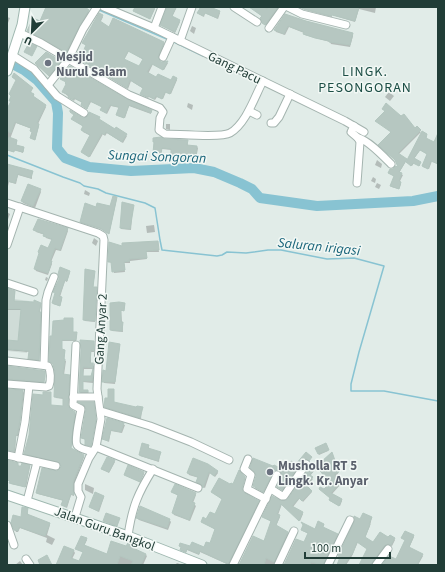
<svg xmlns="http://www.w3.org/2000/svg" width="445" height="572" font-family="'Source Sans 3',sans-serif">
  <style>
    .built { fill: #cfdcd7 }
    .shadow { fill: #0003; fill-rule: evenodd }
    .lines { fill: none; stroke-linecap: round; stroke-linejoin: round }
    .stream { stroke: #88c3d2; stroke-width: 1.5 }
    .river { stroke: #88c3d2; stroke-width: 10 }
    .building { fill: #b6c7c1; stroke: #b3c6bf; fill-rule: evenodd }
    .street-casing { stroke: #a4b4af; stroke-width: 9 }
    .secondary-casing { stroke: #9fb8b0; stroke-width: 11 }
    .street { stroke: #fff; stroke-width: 7 }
    .secondary { stroke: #fff; stroke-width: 9 }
    .worship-dot { fill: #6b7280; stroke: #f2f8f5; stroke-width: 1.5 }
    .labels { text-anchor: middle; stroke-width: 3; stroke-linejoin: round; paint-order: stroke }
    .worship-label { font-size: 13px; font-weight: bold; fill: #5b616d; stroke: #f2f8f5; text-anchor: start }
    .street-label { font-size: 13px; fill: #213d37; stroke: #f2f8f5 }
    .neighbourhood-label { font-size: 14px; letter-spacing: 1px; fill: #1d4f46; stroke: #f2f8f5 }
    .water-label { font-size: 14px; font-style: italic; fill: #1a657a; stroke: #f2f8f5 }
  </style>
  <rect width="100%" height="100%" fill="#e1ece8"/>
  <path class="built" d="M7 298 29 301 27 353 7 351Z"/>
  <g class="shadow">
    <path d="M47 7H83L89 12 79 28 67 53 28 31 40 22Z"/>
    <path d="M136 7H154L155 9 150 19 135 12Z"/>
    <path d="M169 7H177L172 17 180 22 175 33 161 25Z"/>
    <path d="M198 7H208L220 13 218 19 205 13 204 17 199 14 200 9Z"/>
    <path d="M250 7H278L279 8 266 25 264 24 263 17Z"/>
    <path d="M300 7H376L375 13 359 9 355 22 332 15V17L305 10Z"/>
    <path d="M99 14 103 17 100 23 109 29 164 43V44L159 57V61L161 63H168L164 70 153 64 148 74 157 79 172 81 177 79V80L171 94 166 92 163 99 157 97 155 100 149 97 148 98 141 94 144 89 131 81 128 89 77 58 76 57 82 55 87 46 83 43ZM129 51 144 60 140 68 124 60Z"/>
    <path d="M285 15 352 34 353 36 350 47 331 44 330 42 305 35 304 33 289 27 285 35 276 32 275 30Z"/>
    <path d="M7 17 10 18 8 23H7Z"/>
    <path d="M192 26 196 28 194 34 190 31Z"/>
    <path d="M60 62 62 65 51 78 36 63Z"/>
    <path d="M14 75 32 89 31 93 34 95 33 97 46 107 38 124 39 126 35 140 31 138 33 132 31 131 32 129 16 123 10 139 17 141 16 146 24 148 23 153 15 150 14 152 7 150 9 139 7 138V113L11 102 10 100 17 81 13 77Z"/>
    <path d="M62 79 126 100 151 111V114L129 106 125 118 118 116 120 108 111 106 107 114 102 111 103 107 91 102 87 109 83 106V103L75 99 74 101 64 93 67 85V82Z"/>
    <path d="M388 93H390L394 96 390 101 385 97Z"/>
    <path d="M188 103 193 105 192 110 187 107Z"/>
    <path d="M99 118V121L127 136 123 143 107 133 105 136 103 134 90 157 82 152 91 136 83 132 82 130 84 127 73 119Z"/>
    <path d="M166 124H170V130L166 129Z"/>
    <path d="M415 129 421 132 398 155 407 162 427 135 426 139 435 144 438 135V164L432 161 429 169 423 167 427 154 420 150 414 159 420 163V166L414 163 412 166 406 161 399 173 403 175 399 183 401 184 399 189 392 187V185L395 177 389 173 396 167 401 169 397 162 380 146Z"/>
    <path d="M187 141 188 146 197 147 198 148 196 159 186 158V162L181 161 180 158 173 157 172 150 162 149 161 155 155 154 154 153 155 144Z"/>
    <path d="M377 160 382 164 381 168 375 165Z"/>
    <path d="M7 164 32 172V179L18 175 16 184 9 182 7 190Z"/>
    <path d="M373 177 376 179 375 183 371 181Z"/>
    <path d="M377 183 381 185 379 189 375 187Z"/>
    <path d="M40 190 41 192 35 208 23 203 22 201Z"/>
    <path d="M85 190 90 193 89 196 84 194Z"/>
    <path d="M117 198 109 234 101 229 82 223 81 222 97 209 111 207Z"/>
    <path d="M133 205 131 230 121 229V227Z"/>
    <path d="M7 212 10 214 7 222Z"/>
    <path d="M154 225 155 232 147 233 146 226Z"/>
    <path d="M67 229 68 231 61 251 56 250 51 262 52 264 48 275 36 271 35 269 49 249 52 240 46 238 45 235 36 232 35 230Z"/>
    <path d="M94 238 98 241 96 246 92 243Z"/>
    <path d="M157 242 159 252H146L147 259 130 261V263H124L125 272 114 273 112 263 109 262 123 247Z"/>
    <path d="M70 272 67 282 65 281 60 297 62 299 60 306 53 304V303L56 293Z"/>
    <path d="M95 272 93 288 97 290 95 322 85 321 84 320Z"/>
    <path d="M46 277 48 278 47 281 45 280Z"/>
    <path d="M7 290 15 292V293L14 302 40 303 41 305 40 312 41 315 39 361 30 360V352L7 350V341L19 342 21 310H8Z"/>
    <path d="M111 304H124L125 305 124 311H121L123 332 112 331 111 330Z"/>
    <path d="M73 319V333L77 334 76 341H62V350L65 352 64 360 66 361 64 375 70 377 68 407 76 414 71 449 84 457 74 484V496L71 495 67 508 62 505 64 501 38 494 37 493 61 470 62 465 59 462 26 455 25 454 44 396 50 393 51 406 64 407V399L56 398 55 396 56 375 55 366 50 361 53 337Z"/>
    <path d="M94 342V352H91V364L94 366V369H84L83 377 92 378 93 372V383L83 382V391H88L89 394H81L80 392 82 350Z"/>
    <path d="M119 345 120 346 115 384 104 383 103 381Z"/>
    <path d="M7 367 45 373 44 383 7 381Z"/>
    <path d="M7 390 23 391 24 393 20 423 18 436H16L15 452 9 451 7 446Z"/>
    <path d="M114 390V403L137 408H142L141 419 106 408 105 407Z"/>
    <path d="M80 403H93L94 404 96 421 91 447 87 446 86 440 82 438 87 408Z"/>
    <path d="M108 419 125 425 122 433 111 431 109 442 104 439Z"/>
    <path d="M326 445 328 451 319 455 316 448Z"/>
    <path d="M149 446V449L160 453 159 462 140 456V455Z"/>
    <path d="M306 453 308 460 303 462 283 491 279 488 283 475 282 473 278 471 273 474 264 492 255 488 257 476 253 459 286 472 296 465Z"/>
    <path d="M332 454 338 474 334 476 342 483 332 494 342 500V501L340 506 330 501 331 498 324 490 331 483 324 468Z"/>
    <path d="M7 461 18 464 19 467 30 466 26 487 11 484V482L7 480Z"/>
    <path d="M114 461 115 462 109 473 103 470 102 469Z"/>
    <path d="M313 470 314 471 310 476 313 479 306 487 312 492 303 502 300 498 293 507 303 514 300 521 282 504 278 515 280 517 276 526 288 534 274 565H239L254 537 264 543 272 522 263 517 273 497 279 501H287Z"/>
    <path d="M217 471 218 473 215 477 210 473 205 488 198 484 197 482 199 478 189 475 188 473Z"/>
    <path d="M144 473V474L140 482 125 475Z"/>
    <path d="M245 477V479L242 490 243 493 259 503 229 565 200 552 199 555 187 550 186 553 182 551V548L180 546 205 548 211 545 216 530 202 522 215 516 223 500 212 492 230 486Z"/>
    <path d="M85 484 94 488 93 494 85 490Z"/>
    <path d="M172 492 195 493 196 495 193 503 196 506 190 521 174 515 173 513 179 496Z"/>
    <path d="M104 497 99 512 91 508 90 507Z"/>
    <path d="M27 509 28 515 49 523 50 525 47 535 55 539 52 545 46 542 47 538 20 528 18 532H16L15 530Z"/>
    <path d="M372 517 370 526 365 538 373 544 389 538 394 539 395 540 392 546 389 545 385 547 372 565H360L368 549 358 542 352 556 346 565H338L341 558 339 556 361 520Z"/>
    <path d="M119 518 117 527 104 521Z"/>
    <path d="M137 518 169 519 171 522 168 530 139 520Z"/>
    <path d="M323 525V528L338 536 324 565H285L304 544 309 534 303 531 316 530Z"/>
    <path d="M413 536 414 537 409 548 423 556 418 565H383L397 560Z"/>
    <path d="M86 539 87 540 84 546 107 555 134 546V550L146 555 147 556 143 565H58L64 547 74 551 75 553 72 559 80 563 84 553 77 549Z"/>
    <path d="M20 561 23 565H15Z"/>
    <path d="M177 563 183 565H175Z"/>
  </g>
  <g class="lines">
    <g class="stream">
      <path d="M99 10 169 40"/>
      <path d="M172 41 203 56"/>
      <path d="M7 155 63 177 80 183 84 186 98 189 106 193 145 203 155 208 160 240 162 250 217 256 222 255 227 252 246 253 268 250H281L327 259 354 258 384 266 359 352 351 384V391H384L438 401"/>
    </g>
    <path class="river" d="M7 61 24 70 37 80 56 102 58 113 57 148 65 158 89 167 131 171 194 168 214 172 240 183 252 189 260 198 317 206 413 201 438 196"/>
  </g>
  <g class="building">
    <path d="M46 7H85L89 10 79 27 66 52 27 31 33 18 40 21Z"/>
    <path d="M135 7H155L150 19 133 11Z"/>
    <path d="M167 7H176L172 16 180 20 175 32 160 25Z"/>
    <path d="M201 7H210L220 11 217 18 205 13 203 16 197 13Z"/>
    <path d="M249 7H264L267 9 269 7H278L265 25 262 23 260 18 262 16Z"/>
    <path d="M299 7H359L355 21 332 15 331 16 304 9Z"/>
    <path d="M99 13 103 15 100 21 109 27 113 18 164 42 158 57 161 62 168 61 163 70 152 64 147 72 156 77 158 74 171 80 173 76 177 78 170 94 165 92 162 99 156 96 154 99 148 96 147 97 140 94 143 88 130 80 127 88 75 57 78 52 82 54 86 45 82 43ZM128 51 143 59 139 66 124 59Z"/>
    <path d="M285 14 306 21 353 33 350 45 329 42V41L315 38 303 34 304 32 288 26 284 34 274 30Z"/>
    <path d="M29 43 37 46 32 56 24 52Z"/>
    <path d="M46 52 61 61 49 76 35 63Z"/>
    <path d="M70 66 127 99 152 110 151 113 129 105 124 118 116 115 119 107 110 105 106 113 100 110 102 107 90 101 87 109 81 105 82 102 74 98 73 100 68 97 69 95 62 92 66 84 65 83 66 82 60 79Z"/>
    <path d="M14 73 33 88 30 92 34 94 33 96 46 105 37 123 39 124 35 140 30 138 32 132 30 131 31 128 15 122 11 133 7 131V109L11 101H9L11 96 9 94 16 80 12 77Z"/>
    <path d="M386 103 401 116 404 114 415 128 417 126 421 130 398 153 407 159 399 172 402 173 399 181 401 182 399 189 390 186 394 176 388 173 390 169H393L395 166 398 167 395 160 378 145 391 132 375 121 385 111 382 109Z"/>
    <path d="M70 110 83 118 88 116 89 112 100 117 99 119 115 129 116 127 127 134 122 142 106 132 104 135 102 133 89 157 81 152 90 135 81 130 83 126 71 119 74 115 70 112Z"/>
    <path d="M422 131 427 134 426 138 434 142 438 133V164L431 161 428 169 422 166 427 154 420 150 414 158 421 162 419 166 413 163 411 166 406 162Z"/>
    <path d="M9 137 17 140 16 145 24 147 23 152 14 150V152L7 150Z"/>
    <path d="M161 137 165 139 188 140 187 145 197 146 196 158 186 157 185 161 179 160 180 156H171V149L162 148 161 154 153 153 154 142H153V138Z"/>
    <path d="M7 164 33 171 31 178 18 174 15 183 7 181Z"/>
    <path d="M28 184 41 189 33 206 21 201Z"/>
    <path d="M113 196 117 197 109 234 100 228 80 222 85 203 96 207 97 203 110 206Z"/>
    <path d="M122 202 134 205 130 229 120 228Z"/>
    <path d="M38 219 68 228 60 250 55 248 50 261H52L48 273 34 269 39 253 38 252 41 245 48 248 52 239 43 236 44 234 33 230Z"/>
    <path d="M158 241 159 250 146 251 147 258 129 259 130 261 124 262 125 270 112 272 111 262H108L109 242 122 246V243Z"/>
    <path d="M60 267 70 271 67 281 65 280 59 296 62 297 60 306 52 303 55 293 53 292 59 279 58 274Z"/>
    <path d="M85 269 95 271 93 287H97L95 321 83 320Z"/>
    <path d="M7 288 15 291 14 301 34 302V300L41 303 39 312H41L39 360 28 359 29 351 7 349V340L18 341 21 309H7Z"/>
    <path d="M119 302 125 303 124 311 121 310V322H123L122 331 110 330V303Z"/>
    <path d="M64 318H73V332H77L76 340H62V349L65 350 64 359H65L63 374 70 375 68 405 70 409 75 412 71 448 84 455 73 482V490L74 495 71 494 66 507 61 505 63 500 36 493 42 468 57 471 61 467 60 463 24 454 29 435 33 394 43 395V392H51V405L63 406V398L54 397 55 372 53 364 49 361 50 336H52L53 321 64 320Z"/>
    <path d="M80 340 94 341V351L91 350 90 363H93V368L83 367V376H91L93 369 92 381H83V390H88V392H79L81 350Z"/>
    <path d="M109 342 120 344 115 382H102L103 370 106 371Z"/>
    <path d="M7 366 45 371V376L44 382 7 379Z"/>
    <path d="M7 389 23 390 20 421 17 435H16L14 451 7 450Z"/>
    <path d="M108 389H114V402L136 407 137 406 143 407 140 418 104 407 105 398H108Z"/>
    <path d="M78 402H94L96 420 91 446 85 445V439L81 438 86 409 84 405Z"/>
    <path d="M107 418 124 423 121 432 111 430 108 441 102 439Z"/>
    <path d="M142 443 149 445 148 448 161 452 158 461 139 455Z"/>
    <path d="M326 443 329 450 318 454 315 448Z"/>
    <path d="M306 452 312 457 309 461 306 459 302 461 282 490 277 487 282 475 281 472 277 470 273 473 263 492 253 486 256 476 255 472 250 468 253 458 273 466 274 465 286 471 291 461 296 464Z"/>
    <path d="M332 452 339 472 334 474 342 481 331 493 342 499 339 506 329 500 330 498 319 489 320 487 324 489 330 483 316 466 320 463 322 465 321 462Z"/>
    <path d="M107 457 115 460 109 472 101 469Z"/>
    <path d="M193 458 208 464 218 471 214 476 209 472 203 488 202 485 196 482 198 477 187 473Z"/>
    <path d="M7 460 18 463V466H21L22 463 30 465 25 487 9 483 10 481 7 480Z"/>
    <path d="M128 465 144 472 140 482 124 475Z"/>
    <path d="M310 466 314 470 310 475 313 477 306 485 312 491 302 501 299 498 292 506 303 512 299 521 281 504 277 514 280 515 276 525 288 532 274 562 266 558 264 565H239L253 536 264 541 271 521 262 517 272 496 280 500H287Z"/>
    <path d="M239 470 245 477 242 488 243 492 259 501 228 564 200 551 199 554 187 549 186 552 180 550 181 547 179 546 180 543 190 546 192 542 204 547 206 542 210 543 215 529 201 522 203 517 206 519 210 512 215 514 222 499 211 492 219 478 230 484 231 483 233 484Z"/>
    <path d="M175 484 196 493 192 502 195 503 189 520 172 513 178 495 171 492Z"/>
    <path d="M95 492 104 496 98 511 89 507Z"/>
    <path d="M140 506 170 519 167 528 136 518Z"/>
    <path d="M22 507 28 508 27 514 50 523 45 536 19 527 18 531 14 530 11 523 13 515 21 517Z"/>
    <path d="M106 513 120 518 117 526 103 521Z"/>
    <path d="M363 513 372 517 369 524H370L365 537 373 542 380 532 388 537 390 535 395 538 391 545 388 544 384 546 371 565H359L367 549 357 542 352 555 351 554 345 565H337L340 557 338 556 354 522V516L360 519Z"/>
    <path d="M318 521 324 524 323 527 338 534 323 565 311 562 310 565H284L296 539 304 542 308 533 301 530 303 525 301 522 315 529Z"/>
    <path d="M405 531 414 535 409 547 423 554 417 565H382L389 556 396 559 405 540 401 538Z"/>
    <path d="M81 536 87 538 84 545 107 554 111 541 126 546 128 543 135 545 133 548 146 554 141 565H131L133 561 120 556 117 565H56L64 546 74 550 71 558 79 561 83 552 75 549Z"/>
    <path d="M47 555 52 565H40L38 560Z"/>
  </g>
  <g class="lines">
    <g class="street-casing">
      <g id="street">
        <path d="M104 7 154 28 345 121 364 132"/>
        <path d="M234 7 257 22"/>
        <path d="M288 7 302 14 346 25"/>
        <path d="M154 28 162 7"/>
        <path d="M269 28 284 7"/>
        <path d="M20 33 41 43 129 95 160 108 163 112 160 118 159 130 165 134C178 134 221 138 230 133 246 124 255 96 263 81"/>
        <path d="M180 41 192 7"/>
        <path d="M12 55 34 69 57 96 84 113"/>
        <path d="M163 57 172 37"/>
        <path d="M48 85 68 60 83 29 97 7"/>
        <path d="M249 111 257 115"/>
        <path d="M271 123H274L279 117 290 94"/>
        <path d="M354 126 351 132 358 138 360 142 357 183"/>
        <path d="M358 138C367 139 384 157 391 164"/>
        <path d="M7 203 98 233 103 236 104 240 97 389 101 419 96 447 89 458 78 484V491L81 497 75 517"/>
        <path d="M7 245 20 207"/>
        <path d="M7 283 34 292"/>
        <path d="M76 345 73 405 81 409C80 416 74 440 77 445 79 449 88 450 92 452"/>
        <path d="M7 361 48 366C51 371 51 380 49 386L46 387 7 384"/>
        <path d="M44 365 46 300 48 292 54 277"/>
        <path d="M73 397H98"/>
        <path d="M101 411 150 426 191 442 229 460"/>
        <path d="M96 447 198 488"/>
        <path d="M7 455 56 466"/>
        <path d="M18 458 25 422 29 386"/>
        <path d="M248 459 244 469 251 475 247 489 266 499"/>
        <path d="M271 489 282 496H284L306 464"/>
        <path d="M27 501 37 462"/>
        <path d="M7 525 14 545"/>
        <path d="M128 536C132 507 138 493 153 469"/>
        <path d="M26 559 30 565"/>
        <path d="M233 565 277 475"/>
        <path d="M278 565 294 531"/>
        <path d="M328 565 350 520"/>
        <path d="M376 565 388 549"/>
      </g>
    </g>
    <g class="secondary-casing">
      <g id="secondary">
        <path d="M7 71 22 25 25 7"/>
        <path d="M7 495 128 536 202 565"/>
      </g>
    </g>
    <use href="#street" class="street"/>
    <use href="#secondary" class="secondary"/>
  </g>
  <g class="worship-dot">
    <circle cx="48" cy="63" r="4"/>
    <circle cx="270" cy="472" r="4"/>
  </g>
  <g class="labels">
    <g class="worship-label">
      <text x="56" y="61">Mesjid<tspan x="56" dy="15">Nurul Salam</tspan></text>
      <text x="278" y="470">Musholla RT 5<tspan x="278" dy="15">Lingk. Kr. Anyar</tspan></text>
    </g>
    <g class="street-label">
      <text transform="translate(235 67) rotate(26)" y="5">Gang Pacu</text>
      <text transform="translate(100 329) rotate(-87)" y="5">Gang Anyar 2</text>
      <text transform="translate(105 528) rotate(20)" y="5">Jalan Guru Bangkol</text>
    </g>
    <g class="neighbourhood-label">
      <text x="365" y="76">LINGK.<tspan x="365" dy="16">PESONGORAN</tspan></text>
    </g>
    <g class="water-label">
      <text transform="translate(157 156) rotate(2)" y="5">Sungai Songoran</text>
      <text transform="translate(319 246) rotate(6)" y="5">Saluran irigasi</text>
    </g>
  </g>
  <rect width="445" height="572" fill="none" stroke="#213d37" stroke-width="16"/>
  <g transform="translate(32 32) rotate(204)" stroke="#f2f8f5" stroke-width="3" paint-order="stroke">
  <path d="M0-3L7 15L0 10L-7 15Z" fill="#213d37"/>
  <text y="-6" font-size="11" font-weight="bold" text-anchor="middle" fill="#213d37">U</text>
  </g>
  <path d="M305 552v6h85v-6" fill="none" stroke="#213d37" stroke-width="2"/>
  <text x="311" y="552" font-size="12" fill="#213d37" stroke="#f2f8f5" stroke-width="3" paint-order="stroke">100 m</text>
</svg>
